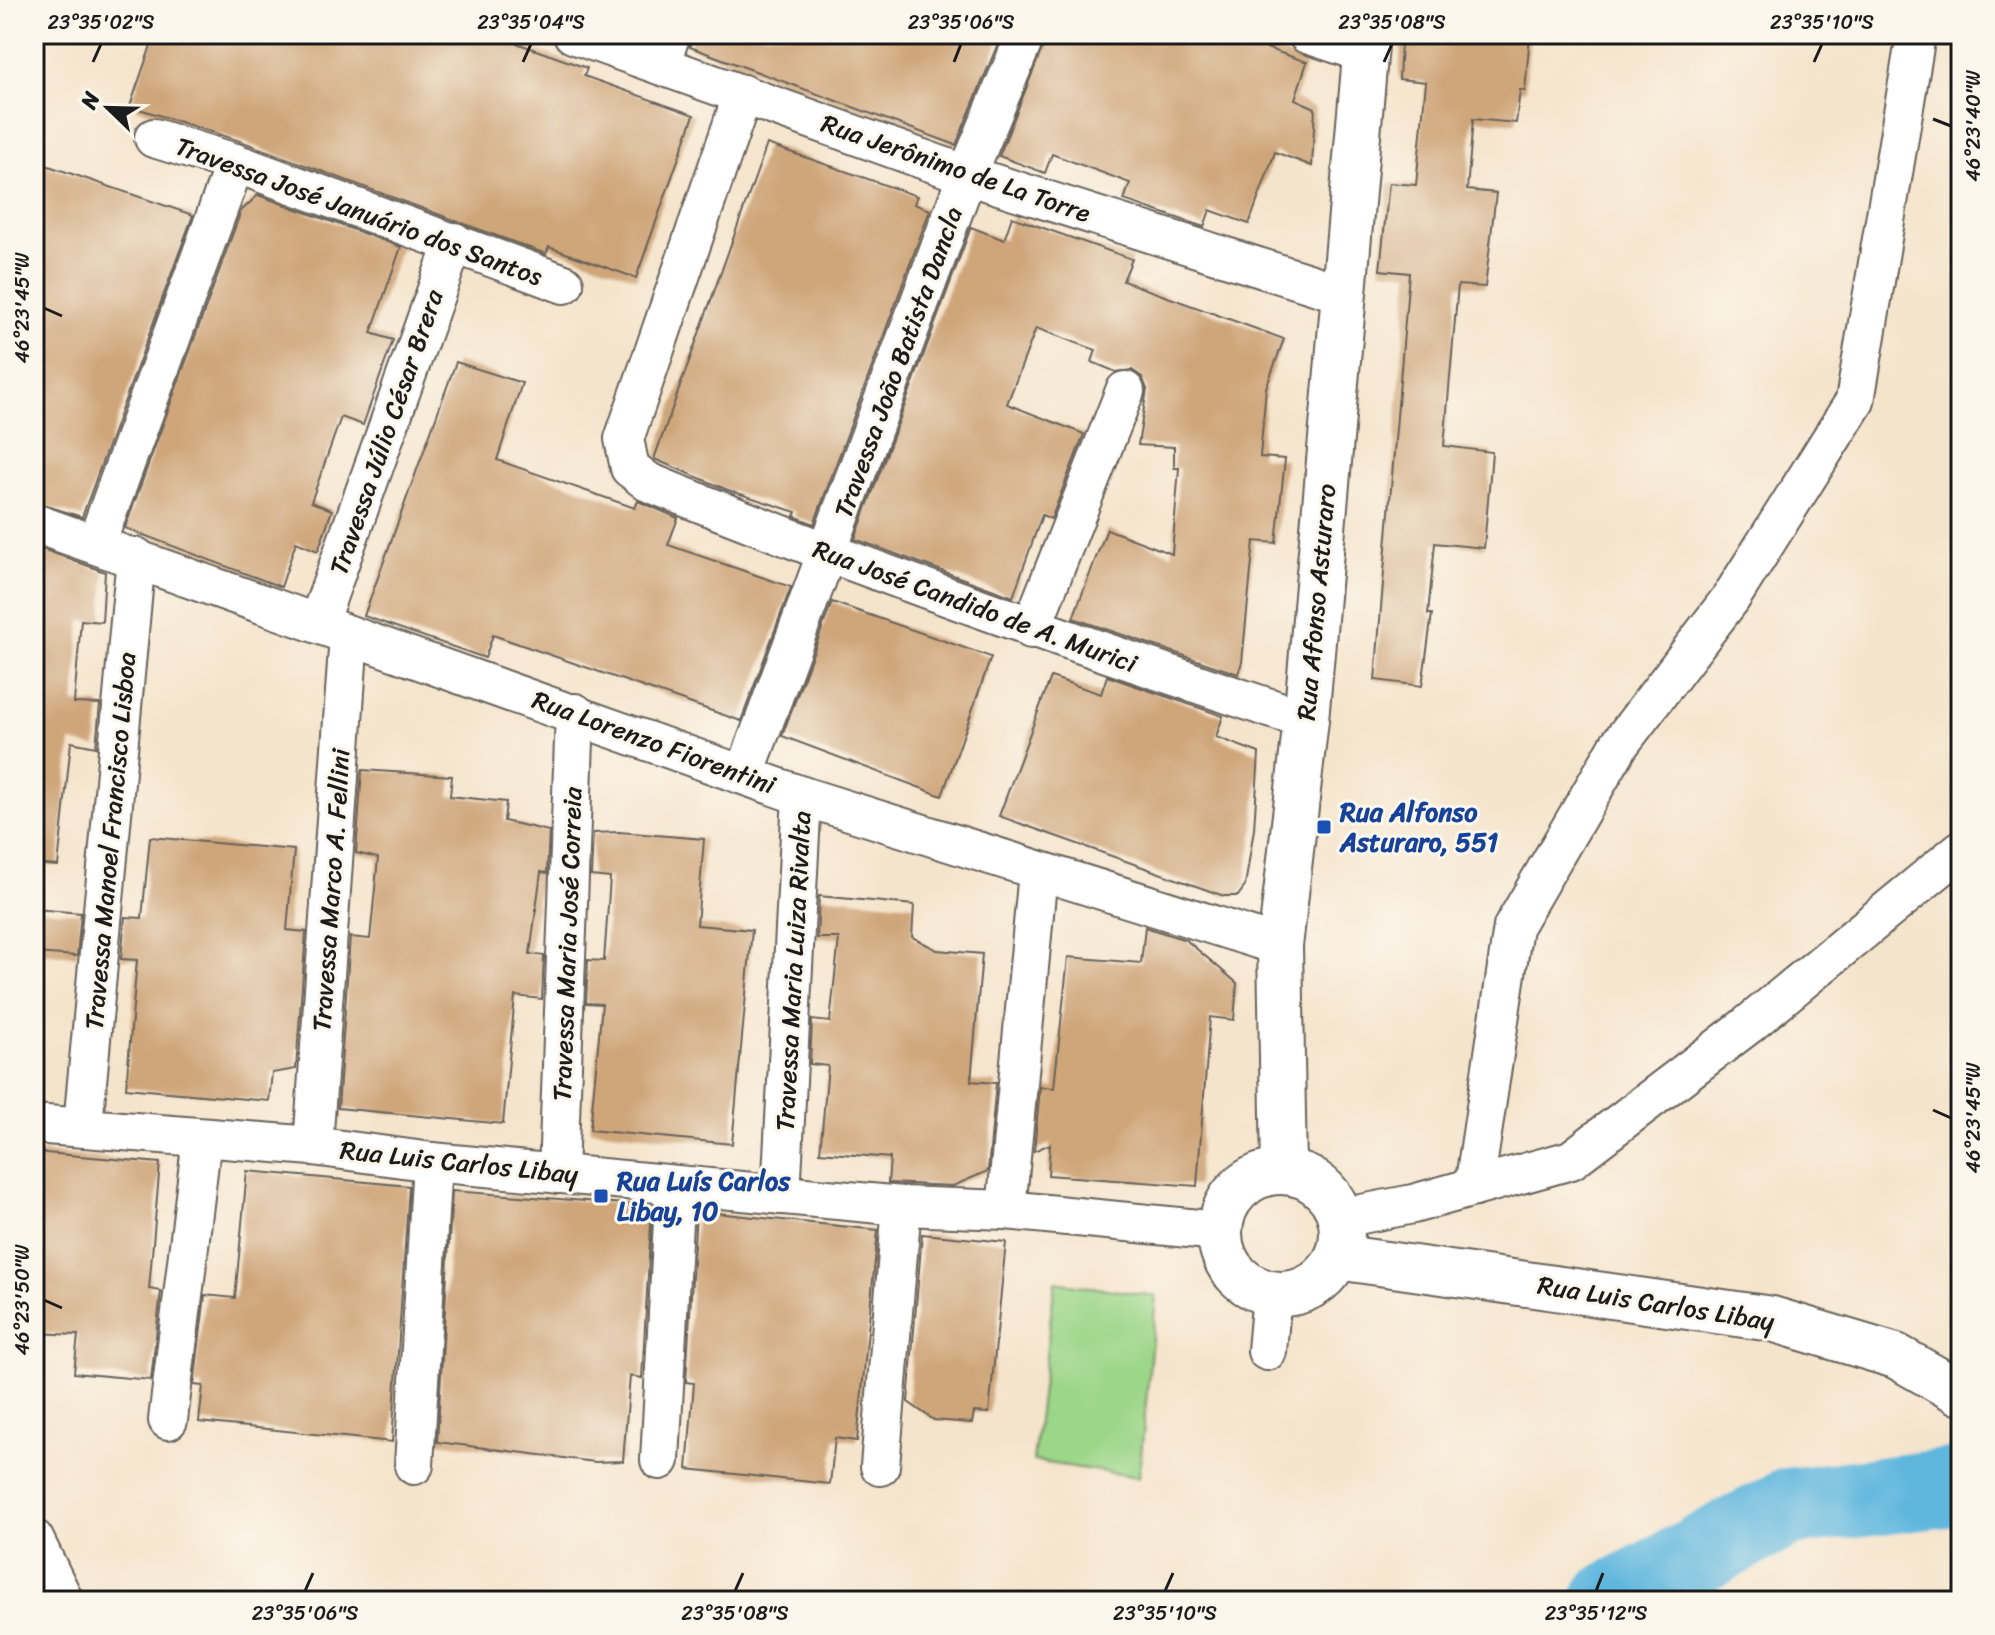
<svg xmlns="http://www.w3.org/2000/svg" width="1995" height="1635" font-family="Sriracha,sans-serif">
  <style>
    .green { fill: #9cd689; stroke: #5c7952; stroke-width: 2 }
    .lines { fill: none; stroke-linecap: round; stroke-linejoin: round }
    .river { stroke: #61b7de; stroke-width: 78 }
    .building { fill: #cfa67a }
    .street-casing { stroke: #68625a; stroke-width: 42 }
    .secondary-casing { stroke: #68625a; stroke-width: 48 }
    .street { stroke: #fff; stroke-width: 38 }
    .secondary { stroke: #fff; stroke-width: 44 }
    .ticks { fill: none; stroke: #1c1c1c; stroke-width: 3 }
    .transit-dot { fill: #1a4fb4; stroke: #fbf7ec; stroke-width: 3 }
    .labels { text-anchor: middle; stroke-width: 6; stroke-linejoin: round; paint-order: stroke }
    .street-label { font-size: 26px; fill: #1c1c1c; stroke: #fbf7ec }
    .transit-label { font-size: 26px; font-weight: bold; fill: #164399; stroke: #fbf7ec; text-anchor: start }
    .neatline { fill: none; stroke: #1c1c1c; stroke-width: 3 }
    .ticks-label { font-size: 20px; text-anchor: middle; fill: #1c1c1c }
  </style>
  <rect width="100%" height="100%" fill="#fbf7ec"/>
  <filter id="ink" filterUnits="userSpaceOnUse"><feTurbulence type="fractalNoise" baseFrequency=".0125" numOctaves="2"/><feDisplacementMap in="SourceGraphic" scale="16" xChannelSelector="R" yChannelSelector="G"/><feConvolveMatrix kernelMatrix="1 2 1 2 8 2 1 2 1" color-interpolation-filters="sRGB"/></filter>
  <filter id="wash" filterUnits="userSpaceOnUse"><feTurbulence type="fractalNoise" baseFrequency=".006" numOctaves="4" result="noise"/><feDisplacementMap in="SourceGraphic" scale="32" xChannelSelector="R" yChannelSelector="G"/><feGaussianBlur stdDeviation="1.8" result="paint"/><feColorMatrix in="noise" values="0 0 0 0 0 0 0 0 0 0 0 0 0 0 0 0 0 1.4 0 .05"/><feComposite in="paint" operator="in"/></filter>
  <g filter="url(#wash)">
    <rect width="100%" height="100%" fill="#f5e4cc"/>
    <path class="green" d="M1055 1282 1156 1296 1139 1477 1033 1461Z"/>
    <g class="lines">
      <path class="river" d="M1610 1601 1789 1507 1961 1486"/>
    </g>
    <g id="blocks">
      <g class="building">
        <path d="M155 34H491L587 68 584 76 694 115 636 278 549 247 546 254 243 142 130 106Z"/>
        <path d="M692 34H1002L956 145 690 47Z"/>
        <path d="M1048 34H1226L1307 62 1295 99 1315 108 1312 166 1275 152 1249 224 1210 210 1204 227 1124 200 1130 183 1052 154 1045 173 999 156Z"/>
        <path d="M1405 34H1530L1525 91 1520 90 1516 123 1473 119 1467 190 1496 193 1485 287 1458 285 1444 446 1492 452 1484 548 1435 543 1428 614H1432L1422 686 1375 680 1409 273 1380 270 1389 183 1416 185 1426 82 1399 79 1401 42 1404 43Z"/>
        <path d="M767 144 917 196 914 204 930 210 814 524 794 516 796 512 728 490 654 459Z"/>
        <path d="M34 161 193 215 82 517 34 502Z"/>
        <path d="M258 195 401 247 371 333 393 340 363 425 341 417 311 502 332 510 318 551 296 542 281 587 125 528 241 211Z"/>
        <path d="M1012 217 1132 259 1123 281 1284 339 1266 388 1260 457 1285 459 1276 543 1254 541 1242 662 1238 674 1073 618 1107 529 1172 554 1179 468H1174V447L1138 445 1147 389 1142 377 1132 370 1116 372 1092 362 1096 350 1036 328 1007 404 1084 434 1051 519 1042 515 1013 597 855 539 971 227 1004 240Z"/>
        <path d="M456 362 522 383 497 460 635 508 638 501 678 518 668 545 791 587 741 721 493 635 485 658 364 616Z"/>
        <path d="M34 546 105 572 102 622 81 620 74 703 100 704 96 747 71 742 58 866 34 864Z"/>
        <path d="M832 602 991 657 942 796 782 736Z"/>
        <path d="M1107 676 1223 716 1216 737 1259 753 1254 829 1245 886 1238 896H1224L999 816 1051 677 1101 694Z"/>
        <path d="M362 770 452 776 450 796 506 802 504 821 549 831 547 873 541 872 530 954 544 956 542 999 515 996 503 1124 338 1108 350 937 370 939 378 858 356 853Z"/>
        <path d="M619 832 704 839 697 925 752 930 732 1144 590 1130 602 1004 586 1003 588 960 604 961 610 878 591 876 593 833Z"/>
        <path d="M150 837 294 850 287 930 306 932 296 1069 272 1073 269 1101 126 1088 137 960 121 959 125 917 142 918Z"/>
        <path d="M819 896 914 905 912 937 937 950 982 954 971 1081 996 1083 988 1171 953 1186 888 1183 890 1158 820 1152 828 1066 810 1064 812 1020 830 1022 839 938H817Z"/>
        <path d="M34 909 81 913 77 956 34 953Z"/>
        <path d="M1145 927 1186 940 1237 983 1234 1020 1210 1017 1197 1186 1048 1175 1050 1144 1034 1151 1040 1087 1054 1088 1068 957 1141 963Z"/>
        <path d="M34 1152 160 1163 149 1289 161 1291 151 1380 74 1373 78 1335 34 1333Z"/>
        <path d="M247 1171 409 1186 392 1442 199 1422 203 1386 194 1385 205 1295 235 1298Z"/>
        <path d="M452 1191 652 1206 642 1378 630 1376 623 1461 595 1462 437 1442Z"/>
        <path d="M696 1211 878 1230 857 1441 835 1438 830 1484 687 1469 694 1383 686 1382Z"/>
        <path d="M922 1234 1006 1242 989 1413 974 1412 972 1423 934 1420 908 1402Z"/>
      </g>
    </g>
  </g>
  <g filter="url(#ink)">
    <use href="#blocks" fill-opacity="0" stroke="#68625a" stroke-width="2"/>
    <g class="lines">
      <g class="street-casing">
        <g id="street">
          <path d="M573 34 967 175 1343 294"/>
          <path d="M1307 34 1365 53"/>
          <path d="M660 65 671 34"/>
          <path d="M743 94 624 439 630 468 648 482C865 570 1084 647 1306 720"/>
          <path d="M154 138 235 163 564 284"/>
          <path d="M34 523 802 796 1280 946"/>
          <path d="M96 544 235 163"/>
          <path d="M318 623 454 242"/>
          <path d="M1031 629 1125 391"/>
          <path d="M745 773 967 175 1026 34"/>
          <path d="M34 1124 313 1146 432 1162 902 1206 1006 1210 1219 1231"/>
          <path d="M83 1125 136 557"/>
          <path d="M313 1146 349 635"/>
          <path d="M558 1174 575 713"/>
          <path d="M1474 1187 1513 927 1619 745 1731 598 1855 401 1915 41"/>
          <path d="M781 1195 802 796"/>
          <path d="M1006 1210 1038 872"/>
          <path d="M1341 1218 1413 1204 1571 1160 1748 1025 1961 850"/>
          <path d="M1267 1351 1272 1294"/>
          <path d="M168 1420 202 1138"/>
          <path d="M660 1460 675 1185"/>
          <path d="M414 1465 432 1162"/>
          <path d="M880 1466 902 1206"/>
          <path d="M34 1539 64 1601"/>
        </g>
      </g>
      <g class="secondary-casing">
        <g id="secondary">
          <path d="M1284 1171 1280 946 1306 720 1367 34"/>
          <circle cx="1281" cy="1233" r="61"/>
          <path d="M1337 1257 1772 1319 1896 1356 1961 1393"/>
        </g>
      </g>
      <use href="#street" class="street"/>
      <use href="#secondary" class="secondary"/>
    </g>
  </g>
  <path class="ticks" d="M93 62 101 44M523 62 531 44M954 62 961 44M1384 62 1392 44M1814 62 1822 44M1933 119 1951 126M44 308 62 316M1933 1110 1951 1118M44 1300 62 1308M305 1591 313 1573M735 1591 743 1573M1165 1591 1173 1573M1596 1591 1603 1573"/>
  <g class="transit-dot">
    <rect x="1316" y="819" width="16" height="16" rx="4"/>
    <rect x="593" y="1188" width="16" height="16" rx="4"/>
  </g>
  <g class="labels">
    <g class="street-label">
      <text transform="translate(956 168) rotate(19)" y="9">Rua Jerônimo de La Torre</text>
      <text transform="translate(359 211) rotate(20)" y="9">Travessa José Januário dos Santos</text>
      <text transform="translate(898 362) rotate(-70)" y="9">Travessa João Batista Dancla</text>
      <text transform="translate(386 432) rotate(-71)" y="9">Travessa Júlio César Brera</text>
      <text transform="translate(1316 602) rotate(-85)" y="9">Rua Afonso Asturaro</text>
      <text transform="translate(975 606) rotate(20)" y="9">Rua José Candido de A. Murici</text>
      <text transform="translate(654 742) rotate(20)" y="9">Rua Lorenzo Fiorentini</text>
      <text transform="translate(110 841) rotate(-85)" y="9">Travessa Manoel Francisco Lisboa</text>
      <text transform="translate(331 890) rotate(-86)" y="9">Travessa Marco A. Fellini</text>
      <text transform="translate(567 944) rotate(-88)" y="9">Travessa Maria José Correia</text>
      <text transform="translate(793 971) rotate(-87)" y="9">Travessa Maria Luiza Rivalta</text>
      <text transform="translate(459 1162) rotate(6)" y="9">Rua Luis Carlos Libay</text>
      <text transform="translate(1656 1303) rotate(9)" y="9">Rua Luis Carlos Libay</text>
    </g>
    <g class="transit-label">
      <text x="1340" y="821">Rua Alfonso<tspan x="1340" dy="30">Asturaro, 551</tspan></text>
      <text x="617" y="1190">Rua Luís Carlos<tspan x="617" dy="30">Libay, 10</tspan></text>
    </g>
  </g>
  <rect width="1995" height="1635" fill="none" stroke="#fbf7ec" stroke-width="88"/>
  <g transform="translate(108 108) rotate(293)" stroke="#fbf7ec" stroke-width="6" paint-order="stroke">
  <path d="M0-6L14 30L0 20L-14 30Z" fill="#1c1c1c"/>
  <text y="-12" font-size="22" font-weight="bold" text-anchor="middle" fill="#1c1c1c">N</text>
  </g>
  <rect x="44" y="44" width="1907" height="1547" class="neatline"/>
  <g class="ticks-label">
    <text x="101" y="29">23°35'02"S</text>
    <text x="531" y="29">23°35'04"S</text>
    <text x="961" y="29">23°35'06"S</text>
    <text x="1392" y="29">23°35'08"S</text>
    <text x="1822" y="29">23°35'10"S</text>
    <text transform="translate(1973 126) rotate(-90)" y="7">46°23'40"W</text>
    <text transform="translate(22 308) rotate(-90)" y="7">46°23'45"W</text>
    <text transform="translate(1973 1118) rotate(-90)" y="7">46°23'45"W</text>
    <text transform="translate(22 1300) rotate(-90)" y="7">46°23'50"W</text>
    <text x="305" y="1620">23°35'06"S</text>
    <text x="735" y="1620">23°35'08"S</text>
    <text x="1165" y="1620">23°35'10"S</text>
    <text x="1596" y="1620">23°35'12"S</text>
  </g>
</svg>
